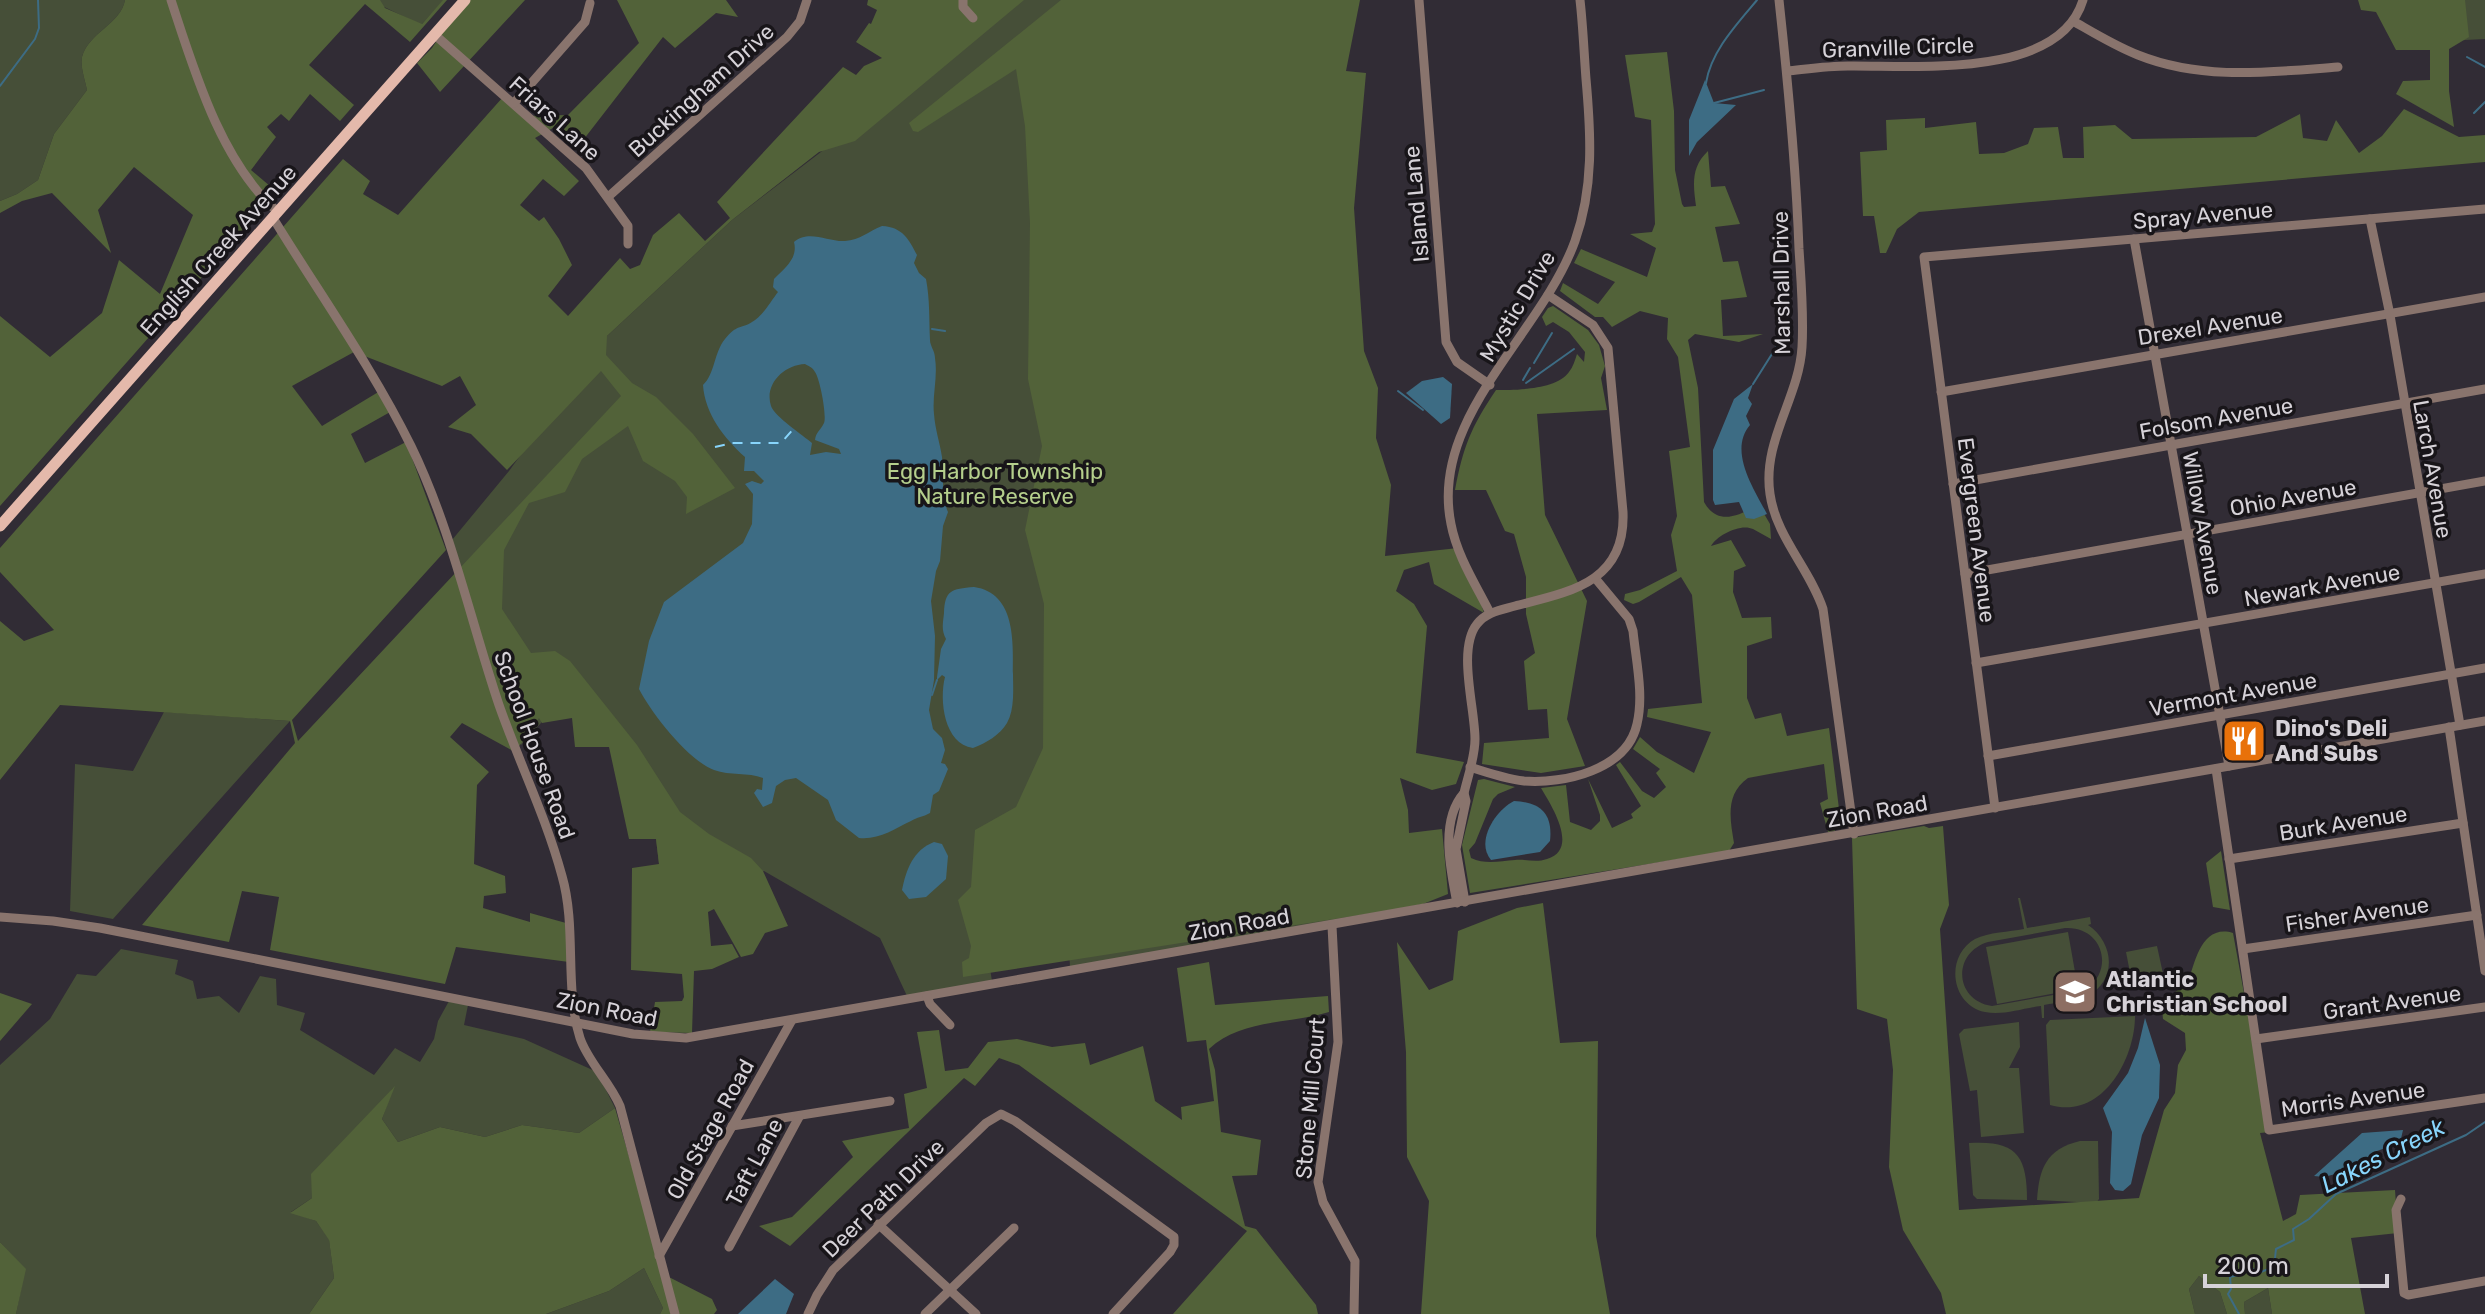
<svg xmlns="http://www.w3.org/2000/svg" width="2485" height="1314" font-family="Rubik,sans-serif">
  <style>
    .green { fill: #464f38; fill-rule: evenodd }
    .forest { fill: #526239; fill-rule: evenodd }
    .water { fill: #3d6c84; fill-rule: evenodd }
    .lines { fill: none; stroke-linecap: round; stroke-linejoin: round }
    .stream { stroke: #3d6c84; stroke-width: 2 }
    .ferry { stroke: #88d5fc; stroke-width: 2; stroke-dasharray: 10 8; stroke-linecap: butt }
    .minor { stroke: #89746d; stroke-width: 9 }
    .major { stroke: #e4b9ab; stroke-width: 11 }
    .labels { text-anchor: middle; stroke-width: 7; stroke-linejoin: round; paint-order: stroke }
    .street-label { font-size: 22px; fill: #d6d2d8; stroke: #181519 }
    .park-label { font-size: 22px; fill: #b5cf8c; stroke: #181519 }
    .poi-label { font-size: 22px; font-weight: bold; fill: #d6d2d8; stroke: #181519; text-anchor: start }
    .water-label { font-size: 24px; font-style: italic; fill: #88d5fc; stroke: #181519 }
  </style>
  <rect width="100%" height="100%" fill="#312c35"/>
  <g class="green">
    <path d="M0 0H125C121 24 89 32 82 57 80 66 85 80 87 90L54 134 38 180 17 194 0 201Z"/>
    <path d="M370 0H444L421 25Z"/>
    <path d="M1020 0H1337L1392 910 1070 967 1064 853 983 926 992 981 907 996 880 938 764 871 668 892 659 864 656 839 637 773 570 691 521 745 452 540 509 471 607 336 732 220Z"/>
    <path d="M2444 0H2485V39L2446 41Z"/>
    <path d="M164 712 290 721 113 919 70 911 75 764 133 771Z"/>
    <path d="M2018 898H2020L2027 928 2090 917 2091 924 2088 925C2114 942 2118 981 2087 996 2074 1002 2058 1002 2044 1005V1018H2042L2041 1006C2024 1008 2002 1016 1985 1012 1950 1004 1945 956 1975 939 1989 932 2009 932 2024 929ZM2065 928C2102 926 2115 968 2087 989L1992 1006C1954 1000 1952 953 1988 942Z"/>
    <path d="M2068 932 2078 989 1997 1004 1986 947Z"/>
    <path d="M2157 946 2165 983 2133 988 2126 952Z"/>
    <path d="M121 949 178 960 175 974 193 981 197 999 219 996 239 1013 260 976 276 979 277 1005 305 1013 300 1030 374 1075 395 1048 420 1062 434 1039 438 1021 449 1001 468 1005 464 1025 524 1039 597 1072 615 1108 579 1133 522 1125 485 1137 440 1127 398 1142 382 1119 393 1088 312 1198 291 1212 316 1221 329 1239 334 1278 309 1314H16L25 1269 0 1242V1065L50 1019 77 974 96 976Z"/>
    <path d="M2135 1016C2135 1059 2102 1120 2050 1105L2046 1025 2050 1020Z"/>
    <path d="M2019 1022 2020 1047 2009 1068H2019L2024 1133 1981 1137 1977 1090 1970 1091 1959 1034 1964 1029Z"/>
    <path d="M2080 1141H2098L2099 1199 2096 1203 2037 1200C2039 1169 2046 1149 2080 1141Z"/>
    <path d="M1969 1143C2016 1140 2027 1155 2027 1200L1977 1199 1973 1195Z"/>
    <path d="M644 1268 663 1308 660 1314H546L609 1291Z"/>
    <path d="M2199 1276 2220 1292 2227 1314H2195L2189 1289Z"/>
    <path d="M2268 1288 2272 1314H2245L2244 1302Z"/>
  </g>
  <g class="forest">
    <path d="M125 0H380L385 8 422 24 443 0H447L410 42 365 4 309 65 354 105 340 121 310 94 289 121 281 114 267 127 276 137 251 170 277 192 0 506V316L50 357 102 313 119 260 160 294 193 215 134 167 98 210 111 253 52 193 22 201 0 213V201L17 194 38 180 54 134 87 90C85 80 80 66 82 57 89 32 121 24 125 0Z"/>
    <path d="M470 0H525L440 92 417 63 432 48 445 28Z"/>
    <path d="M617 0H726L738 17 716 13 675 48 663 37 577 148 560 124 535 138 579 181 564 196 543 179 520 205 539 221 544 217 559 239 572 265 548 296 568 316 620 258 630 269 640 265 653 235 679 213 705 241 730 218 717 202 843 67 856 75 864 66 882 58 856 42 869 23 871 24 877 10 867 5 868 0H1024L855 141 819 152 732 220 607 336 606 355 632 383 656 397 693 434 735 488 686 514 687 497 675 481 643 461 628 426 582 459 565 492 529 503 504 550 502 609 531 653 555 651 570 661 637 745 680 812 709 834 751 858 763 871 788 926 765 933 753 954 741 957 714 909 708 912 711 946 732 944 739 957 712 969 694 971 692 1033 650 1032 655 1002 682 1001 684 997 682 974 631 970 632 868 659 864 656 839H629L609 747H575L572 718 542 723 539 718 515 752 462 723 450 737 489 772 477 785 474 864 505 876 506 893 484 896 483 908 530 922V913L566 923 569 962 456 947 445 984 270 950 279 897 242 891 229 942 142 925 295 743 290 721 60 705 0 780V836V621L24 641 54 630 0 572V548L343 159 370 181 363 194 398 215 503 97 526 116 568 115 639 43ZM354 352 442 386 460 376 476 405 448 427 471 434 507 470 601 371 621 396 298 741 292 720 446 550 406 442 365 463 351 434 392 411 380 391 322 426 292 386Z"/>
    <path d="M1061 0H1360L1346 71 1366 73 1354 208 1364 351 1378 388 1376 438 1391 485 1385 556 1458 548 1474 582 1484 613 1434 584 1429 562 1404 570 1396 591 1414 604 1427 626 1416 753 1464 762 1456 784 1432 790 1400 778 1408 810 1409 833 1442 829 1448 894 1423 904 1392 910 963 977 962 962 969 958 971 946 958 900 971 887 975 830 1016 807 1043 748 1044 604 1025 530 1042 446 1028 379 1030 223 1025 126 1016 69 918 132 913 131 909 123Z"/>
    <path d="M2358 0H2465L2469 37 2449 49V91L2454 127 2396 94 2403 81 2430 80V50H2396L2376 12 2361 10Z"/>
    <path d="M1667 52 1674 111 1675 170 1682 204 1684 207 1696 206C1693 184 1691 167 1708 151L1711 187 1725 186 1740 224 1715 227 1723 262 1738 261 1747 297 1721 300 1723 336 1763 334 1739 342 1695 334 1688 340 1698 388 1704 502C1718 527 1739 515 1759 505L1770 524 1771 539C1765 536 1759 532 1753 529 1741 523 1717 535 1711 546L1731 540 1746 566 1734 571 1733 592 1742 618 1771 617 1772 638 1747 646V698L1755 719 1781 713 1787 736 1829 728 1841 825 1834 826 1835 831 1828 832 1820 803 1828 799 1824 764 1748 778C1725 794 1730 819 1734 843L1729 851 1470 893 1462 845 1478 780 1484 779 1515 787 1498 794 1493 799 1475 843 1469 850 1471 858C1486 865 1500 861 1515 860 1526 859 1536 863 1547 859 1580 849 1551 805 1541 788L1566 785 1570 822 1591 830 1600 821V815L1588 779 1612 828 1633 818 1631 814 1641 806 1616 765 1620 762 1642 791 1654 798 1666 787 1656 773 1660 769 1633 749 1640 737 1657 752 1694 773 1711 732 1647 717 1648 709 1702 703 1692 595 1681 577 1639 602 1633 604 1624 600 1625 594 1640 590 1677 571 1671 535 1677 516 1669 451 1690 447 1678 357 1667 339 1668 318 1640 311 1612 327 1603 317H1595L1560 291 1563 283 1598 304 1615 282 1574 263 1581 249 1647 277 1656 248 1630 234 1652 232 1655 224 1651 120 1635 117 1625 55Z"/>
    <path d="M2404 109 2459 137 2485 135V162L1919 212 1897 229 1886 253H1880L1874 216H1863L1860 152 1887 150 1886 120 1925 118V128L1976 122 1979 154 2004 153 2028 144 2034 128 2058 127 2063 158H2084L2083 127 2115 125 2132 139 2256 137 2300 114 2303 138 2327 141 2336 120 2359 153 2382 136Z"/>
    <path d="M1553 306 1588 330 1599 345 1605 366 1601 378 1607 410 1537 414 1545 515 1587 601 1567 719 1585 766 1541 773 1482 764 1484 743 1549 738 1547 709 1528 710 1524 661 1535 653 1526 614V577L1514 534 1505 531 1486 490H1455C1463 447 1471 427 1496 390 1516 390 1556 390 1569 372 1573 367 1575 360 1577 354L1584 362 1585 352 1569 332 1553 322 1546 326 1542 317 1548 308Z"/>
    <path d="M1924 826 1929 828 1943 826 1949 905 1940 929 1959 1210 2139 1198 2164 1110 2175 1093 2178 1065 2186 1050 2185 1033 2163 1019C2160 998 2175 993 2188 983 2195 961 2202 924 2233 933L2269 1130 2270 1132 2260 1133 2283 1221 2296 1214 2300 1195 2395 1190 2398 1233 2351 1238 2365 1314H2272L2268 1288 2244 1302 2245 1314H2227L2220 1292 2199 1276 2189 1289 2195 1314H1946L1941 1293 1903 1230 1889 1167 1893 1070 1887 1019 1857 1009 1852 838Z"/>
    <path d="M2221 851 2230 910 2213 907 2206 863Z"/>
    <path d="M1543 903 1560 1043 1598 1041 1596 1236 1610 1314H1421L1429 1201 1407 1157 1406 1052 1397 942 1429 990 1453 980 1458 931 1517 908Z"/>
    <path d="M1209 962 1215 1005 1328 996 1329 1012C1290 1024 1241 1019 1209 1049L1215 1070 1221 1132 1261 1140 1257 1175 1232 1176 1245 1226 1256 1229 1316 1305 1318 1314H1173L1247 1231 1019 1065 999 1058 975 1086 964 1078 790 1246 759 1226 792 1217 853 1157 842 1141 909 1128 904 1094 927 1088 917 1032 939 1030 945 1071 968 1068 988 1042 1017 1039 1052 1047 1085 1043 1090 1065 1143 1046 1155 1101 1182 1120 1181 1107 1214 1101 1206 1040 1187 1042 1177 968Z"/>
    <path d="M0 993 32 1004 0 1041Z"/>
    <path d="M395 1086 382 1119 398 1142 440 1127 485 1137 522 1125 579 1133 615 1108 663 1274 712 1299 717 1310 714 1314H660L663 1308 644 1268 609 1291 546 1314H309L334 1278 329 1240 316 1221 290 1213 312 1198 311 1174Z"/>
    <path d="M0 1242 26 1269 16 1314H0Z"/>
  </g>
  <g class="water">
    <path d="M1705 80 1714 103 1736 105 1697 142 1689 156V120Z"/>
    <path d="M882 226C903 227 909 240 917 255L914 263 919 273 926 279C930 300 929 319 930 340 930 346 935 351 935 358 938 377 932 396 934 414 935 429 940 443 942 457 944 475 941 497 948 512L943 526 940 561 936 571 931 601 935 636 934 680 929 710 933 729 942 738 945 750 941 763 945 764 948 769 939 791 933 795 930 813C923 817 917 817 911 821 894 829 879 840 859 838L836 820 828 800 796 778 785 780 776 786 772 803 763 807 754 793 757 789 762 790 763 778C748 772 730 776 714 770 688 760 652 714 639 689L649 641 664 602 743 543 752 524 753 494 745 484 752 481 761 484 764 481 754 471H744L745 457C724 438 705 414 703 385 715 374 714 352 725 339 737 324 741 329 752 322 762 317 771 301 778 292L773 287 774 279C786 267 798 258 794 242 809 229 828 242 845 241 860 240 869 231 882 226ZM805 364C810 367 812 367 815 372 820 379 827 416 824 423 820 431 816 432 815 440L839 449 841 454 826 452 810 455 812 443C804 436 775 417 771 406 764 384 784 365 805 364Z"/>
    <path d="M1443 377 1452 384 1450 418 1441 424 1406 393 1422 381Z"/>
    <path d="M1753 384 1748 398 1752 404 1746 416 1750 425C1728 451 1754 489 1767 514L1754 519 1746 518 1739 502 1715 505 1713 500V450L1734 399Z"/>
    <path d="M974 587C1016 593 1013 642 1013 674 1013 688 1015 709 1007 723 1000 735 986 743 973 748 944 744 939 700 945 677L942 675 937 680V677L941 649 946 639C941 630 943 623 944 613 945 590 951 589 974 587Z"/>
    <path d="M1514 801C1540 802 1553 813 1550 841L1540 852 1491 860C1475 841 1496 810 1514 801Z"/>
    <path d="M934 842 942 844 948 856 946 879 926 897 909 899 902 890C906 870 913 850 934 842Z"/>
    <path d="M2145 1018 2160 1065 2159 1098 2142 1135 2131 1184 2123 1191 2115 1190 2110 1183 2112 1132 2103 1108 2128 1073 2138 1048Z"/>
    <path d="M2403 1130 2400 1143 2374 1152 2362 1167 2324 1177 2314 1176 2362 1133Z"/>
    <path d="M775 1279 794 1294 786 1314H738Z"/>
  </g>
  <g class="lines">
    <g class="stream">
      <path d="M2467 57 2485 67"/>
      <path d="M1706 83C1711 51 1737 24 1757 0"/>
      <path d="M0 86 35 39 39 28 38 0"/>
      <path d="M1714 103 1764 90"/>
      <path d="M2474 113 2485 102"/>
      <path d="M932 329 945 331"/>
      <path d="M1534 363 1552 333"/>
      <path d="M1523 380 1530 368"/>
      <path d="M1526 383 1574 349"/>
      <path d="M1753 384 1777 346"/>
      <path d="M1398 391 1423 410"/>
      <path d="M932 695 937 680"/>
      <path d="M2239 1314 2228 1294 2231 1289 2230 1277 2238 1275 2245 1269H2253L2258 1273 2274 1267 2276 1249 2294 1240 2293 1229 2309 1219 2336 1194 2466 1135 2485 1122"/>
    </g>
    <path class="ferry" d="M715 447 732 443H781L795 427"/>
    <g class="minor">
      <path d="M171 0C194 70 221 163 278 212"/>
      <path d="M963 0V7L973 18"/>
      <path d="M1419 0 1446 342 1457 362 1490 385"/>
      <path d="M1779 0C1788 83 1796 166 1799 249 1801 281 1804 314 1802 347 1799 398 1762 441 1770 494 1776 537 1810 569 1823 609L1854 834"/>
      <path d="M2073 21C2094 33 2115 46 2138 55 2203 81 2270 72 2338 67"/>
      <path d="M435 35 586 168 628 226V244"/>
      <path d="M1787 71C1807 69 1828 66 1848 66 1913 65 2059 80 2083 0"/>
      <path d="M514 103 585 22 590 3"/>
      <path d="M608 197 787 37 800 21 807 0"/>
      <path d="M273 218C319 293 372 367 411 446 451 528 470 619 499 705 519 762 546 817 562 876 577 928 564 987 580 1038 588 1062 610 1082 620 1106L675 1314"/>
      <path d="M2370 219 2390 315 2460 725"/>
      <path d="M2134 239 2229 766"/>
      <path d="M1941 392 2485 297"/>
      <path d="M1953 484 2485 389"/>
      <path d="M1965 574 2485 481"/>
      <path d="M1490 613C1476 585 1457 556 1451 524 1429 417 1541 335 1575 241 1594 187 1591 135 1586 79 1584 53 1583 26 1580 0"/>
      <path d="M1976 663 2485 574"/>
      <path d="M2449 727 2485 971"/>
      <path d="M1988 756 2485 668"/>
      <path d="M1470 767C1488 773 1506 779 1524 781 1564 784 1627 770 1637 724 1644 695 1636 661 1633 631L1629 619 1595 578"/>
      <path d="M2216 769 2269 1130 2485 1098"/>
      <path d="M1464 793C1468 776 1475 757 1475 739 1475 708 1457 649 1477 624 1486 612 1501 610 1515 606 1569 592 1626 583 1623 512L1608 348 1593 325 1548 295"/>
      <path d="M1995 808 1924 257 2485 209"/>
      <path d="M2229 859 2463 823"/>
      <path d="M1457 903C1451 871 1439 821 1464 793L1466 801 1456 849 1465 902"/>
      <path d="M0 917 53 921 100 928 633 1034 686 1038 2485 721"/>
      <path d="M1332 926 1338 1042 1318 1182 1323 1202 1355 1261 1354 1314"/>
      <path d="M2243 949 2477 915"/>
      <path d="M927 996 930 1004 950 1025"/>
      <path d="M2256 1039 2485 1007"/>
      <path d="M732 1126 890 1101"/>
      <path d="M2401 1199 2396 1210 2404 1293 2408 1295 2485 1281"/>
      <path d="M878 1224 976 1314"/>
      <path d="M729 1247 799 1117"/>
      <path d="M659 1256 792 1020"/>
      <path d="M808 1314 817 1295 833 1270 986 1123 1001 1114 1015 1121 1174 1237V1245L1170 1252 1113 1314"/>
      <path d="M925 1314 1014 1228"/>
    </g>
    <path class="major" d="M0 526 465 0"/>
  </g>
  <defs>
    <g id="restaurant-square" transform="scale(2.3)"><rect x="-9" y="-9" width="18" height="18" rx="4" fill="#e8710a" stroke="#181519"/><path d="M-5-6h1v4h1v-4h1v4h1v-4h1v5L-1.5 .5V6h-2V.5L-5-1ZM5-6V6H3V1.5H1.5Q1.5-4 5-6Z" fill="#fff"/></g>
    <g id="school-square" transform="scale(2.3)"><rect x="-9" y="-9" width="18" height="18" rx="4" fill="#8d6e63" stroke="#181519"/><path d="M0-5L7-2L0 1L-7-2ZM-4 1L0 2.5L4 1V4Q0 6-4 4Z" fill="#fff"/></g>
  </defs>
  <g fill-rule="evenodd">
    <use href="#restaurant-square" x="2244" y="741"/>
    <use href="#school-square" x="2075" y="992"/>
  </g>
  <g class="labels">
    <g class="street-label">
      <text transform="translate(1898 47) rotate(-2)" y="8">Granville Circle</text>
      <text transform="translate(701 90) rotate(-42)" y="8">Buckingham Drive</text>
      <text transform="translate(555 118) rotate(42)" y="8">Friars Lane</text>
      <text transform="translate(1416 204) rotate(-95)" y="8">Island Lane</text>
      <text transform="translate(2203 215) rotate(-5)" y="8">Spray Avenue</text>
      <text transform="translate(218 250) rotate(-48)" y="8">English Creek Avenue</text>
      <text transform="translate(1781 283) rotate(-91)" y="8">Marshall Drive</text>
      <text transform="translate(1517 306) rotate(-59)" y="8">Mystic Drive</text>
      <text transform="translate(2210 326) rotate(-9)" y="8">Drexel Avenue</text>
      <text transform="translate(2216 418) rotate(-10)" y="8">Folsom Avenue</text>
      <text transform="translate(2433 469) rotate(80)" y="8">Larch Avenue</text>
      <text transform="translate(2293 497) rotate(-10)" y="8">Ohio Avenue</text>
      <text transform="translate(2203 523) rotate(80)" y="8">Willow Avenue</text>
      <text transform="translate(1977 530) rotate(83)" y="8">Evergreen Avenue</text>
      <text transform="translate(2322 585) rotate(-10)" y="8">Newark Avenue</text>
      <text transform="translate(2233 694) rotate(-10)" y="8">Vermont Avenue</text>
      <text transform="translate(535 745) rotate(70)" y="8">School House Road</text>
      <text transform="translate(1877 811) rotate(-10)" y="8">Zion Road</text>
      <text transform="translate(2343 823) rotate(-9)" y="8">Burk Avenue</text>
      <text transform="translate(2357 914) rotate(-8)" y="8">Fisher Avenue</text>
      <text transform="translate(1239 924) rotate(-10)" y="8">Zion Road</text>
      <text transform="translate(2392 1002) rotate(-8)" y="8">Grant Avenue</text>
      <text transform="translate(607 1009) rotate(11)" y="8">Zion Road</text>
      <text transform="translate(1310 1098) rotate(-85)" y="8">Stone Mill Court</text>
      <text transform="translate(2353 1099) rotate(-8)" y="8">Morris Avenue</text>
      <text transform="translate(710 1129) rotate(-61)" y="8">Old Stage Road</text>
      <text transform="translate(754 1162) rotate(-62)" y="8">Taft Lane</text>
      <text transform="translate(883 1198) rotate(-44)" y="8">Deer Path Drive</text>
    </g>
    <g class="park-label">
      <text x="995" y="479">Egg Harbor Township<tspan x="995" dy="25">Nature Reserve</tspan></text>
    </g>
    <g class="poi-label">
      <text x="2275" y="736">Dino's Deli<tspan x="2275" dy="25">And Subs</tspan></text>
      <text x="2106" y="987">Atlantic<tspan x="2106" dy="25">Christian School</tspan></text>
    </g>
    <g class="water-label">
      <text transform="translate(2383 1156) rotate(-27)" y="8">Lakes Creek</text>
    </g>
  </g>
  <path d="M2205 1274v12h182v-12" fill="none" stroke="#d6d2d8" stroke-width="4"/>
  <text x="2217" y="1274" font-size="24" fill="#d6d2d8" stroke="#181519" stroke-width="6" paint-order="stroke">200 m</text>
</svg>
